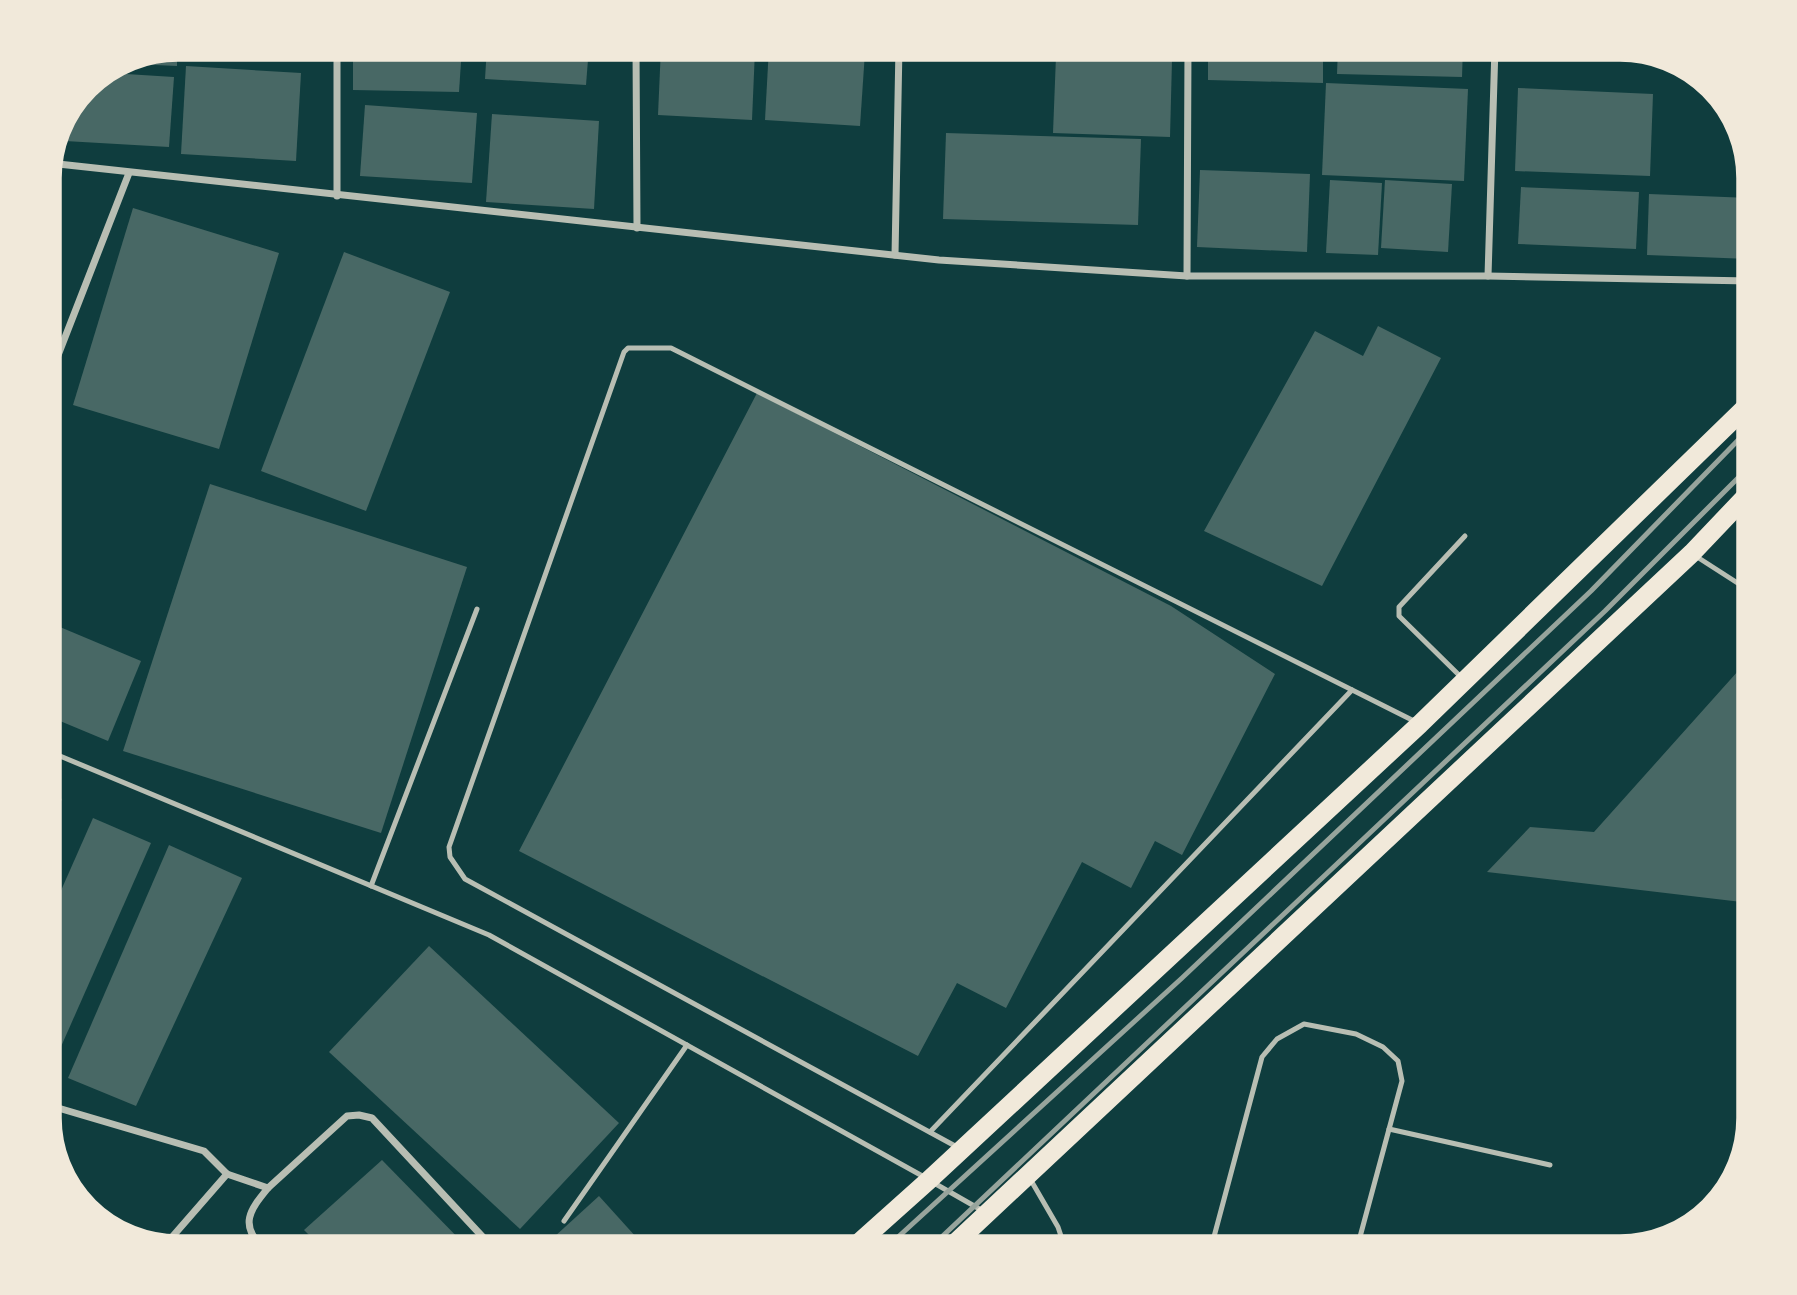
<svg xmlns="http://www.w3.org/2000/svg" width="1797" height="1295" font-family="Barlow,sans-serif">
  <style>
    .building { fill: #486865 }
    .lines { fill: none; stroke-linecap: round; stroke-linejoin: round }
    .service { stroke: #b8beb3; stroke-width: 5 }
    .minor { stroke: #b8beb3; stroke-width: 7 }
    .trunk { stroke: #f1e9da; stroke-width: 19 }
    .rail { stroke: #97a49c; stroke-width: 5 }
    .rim { fill: none; stroke: #f1e9da; stroke-width: 3.5 }
  </style>
  <rect width="100%" height="100%" fill="#0f3d3e"/>
  <g class="building">
    <path d="M177 47V66L133 64Z"/>
    <path d="M353 47H462L459 92 353 90Z"/>
    <path d="M487 47H589L586 85 485 79Z"/>
    <path d="M661 47 755 50 752 120 658 115Z"/>
    <path d="M769 47 865 52 860 126 765 120Z"/>
    <path d="M1208 47H1323V83L1208 80Z"/>
    <path d="M1338 47H1463L1462 77 1337 74Z"/>
    <path d="M1056 56 1172 60 1170 137 1053 133Z"/>
    <path d="M186 66 301 73 296 161 181 154Z"/>
    <path d="M110 73 174 77 169 147 65 141 67 111 91 80Z"/>
    <path d="M1326 83 1468 89 1464 181 1322 175Z"/>
    <path d="M1518 88 1653 94 1650 176 1515 171Z"/>
    <path d="M365 105 477 113 472 183 360 176Z"/>
    <path d="M492 114 599 121 594 209 486 202Z"/>
    <path d="M946 133 1141 139 1138 225 943 219Z"/>
    <path d="M1200 170 1310 174 1307 252 1197 247Z"/>
    <path d="M1330 180 1382 183 1378 255 1326 253Z"/>
    <path d="M1385 180 1452 184 1448 252 1381 248Z"/>
    <path d="M1521 187 1639 192 1636 249 1518 244Z"/>
    <path d="M1649 194 1750 198 1749 259 1647 255Z"/>
    <path d="M133 208 279 253 219 449 73 405Z"/>
    <path d="M344 252 450 292 366 511 261 471Z"/>
    <path d="M1378 326 1441 358 1322 586 1204 531 1315 331 1363 356Z"/>
    <path d="M757 393 1171 606 1275 674 1182 855 1155 841 1131 888 1082 862 1006 1008 957 983 918 1056 519 851Z"/>
    <path d="M210 484 467 567 381 833 123 751Z"/>
    <path d="M48 622 141 661 108 741 48 716Z"/>
    <path d="M1747 661 1750 662V903L1487 872 1530 827 1594 832Z"/>
    <path d="M48 794 62 799 48 834Z"/>
    <path d="M93 818 151 843 52 1067 48 1065V920Z"/>
    <path d="M169 845 242 878 136 1106 68 1078Z"/>
    <path d="M429 946 619 1123 520 1229 329 1052Z"/>
    <path d="M382 1160 468 1248H322L304 1230Z"/>
    <path d="M599 1196 646 1248H542Z"/>
  </g>
  <g class="lines">
    <g class="service">
      <path d="M1694 555 1750 591"/>
      <path d="M1463 679 1399 616V607L1465 536"/>
      <path d="M48 751 489 935 926 1178"/>
      <path d="M371 886 477 609"/>
      <path d="M1389 1129 1550 1165"/>
      <path d="M930 1132 1352 690"/>
      <path d="M957 1147 465 879 450 857 449 847 624 352 628 348H671L1414 721"/>
      <path d="M1029 1177 1058 1227 1065 1248"/>
      <path d="M934 1183 983 1211"/>
      <path d="M564 1221 687 1045"/>
      <path d="M1211 1248 1262 1057 1277 1039 1304 1024 1356 1034 1383 1047 1398 1061 1402 1081 1357 1248"/>
    </g>
    <g class="minor">
      <path d="M337 47V196"/>
      <path d="M636 47 637 228"/>
      <path d="M49 163 939 260 1187 276H1488L1750 281"/>
      <path d="M895 255 899 47"/>
      <path d="M1187 276 1188 47"/>
      <path d="M1488 276 1495 47"/>
      <path d="M48 381 129 173"/>
      <path d="M48 1105 204 1151 227 1174 268 1188 347 1116 359 1115 372 1118 493 1248"/>
      <path d="M166 1244 227 1174"/>
      <path d="M263 1248C238 1224 251 1209 268 1188"/>
    </g>
    <g class="trunk">
      <path d="M853 1248 929 1180 1420 724 1750 403"/>
      <path d="M950 1248 1692 553 1750 492"/>
    </g>
    <g class="rail">
      <path d="M886 1248 1182 978 1591 591 1750 428"/>
      <path d="M930 1248 1605 611 1750 466"/>
    </g>
  </g>
  <path d="M0 0H1797V1295H0ZM178 60H1620A118 118 0 0 1 1738 178V1118A118 118 0 0 1 1620 1236H178A118 118 0 0 1 60 1118V178A118 118 0 0 1 178 60Z" fill="#f1e9da" fill-rule="evenodd"/>
  <path class="rim" d="M178 60H1620A118 118 0 0 1 1738 178V1118A118 118 0 0 1 1620 1236H178A118 118 0 0 1 60 1118V178A118 118 0 0 1 178 60Z"/>
</svg>
